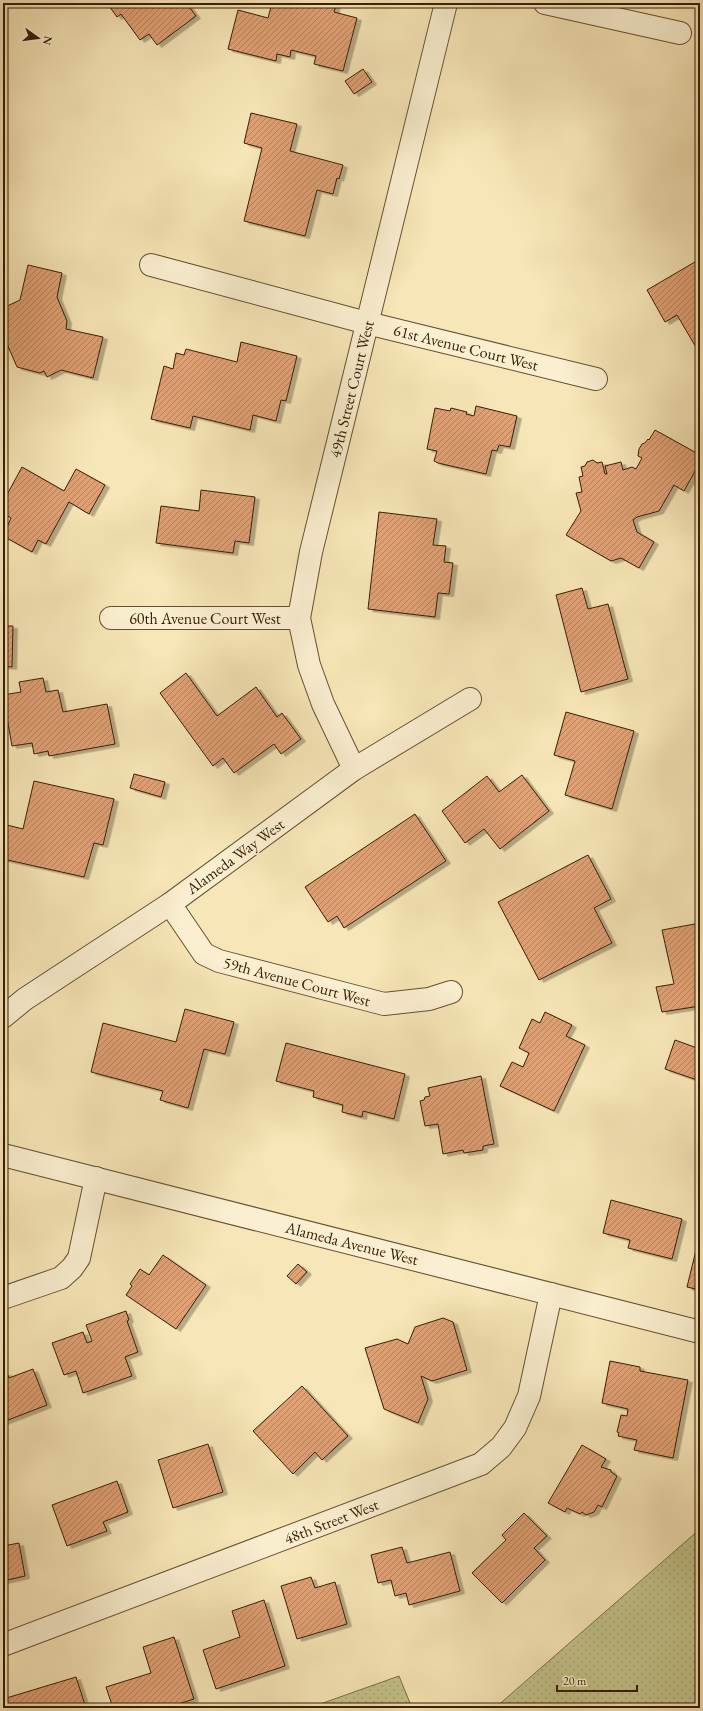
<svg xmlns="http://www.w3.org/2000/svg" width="703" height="1711" font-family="'EB Garamond',serif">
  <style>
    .park { fill: url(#park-dots); stroke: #7e7046 }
    .building { fill: url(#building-hatch); stroke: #381d03; filter: url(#shadow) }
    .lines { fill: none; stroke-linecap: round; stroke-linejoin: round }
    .minor-casing { stroke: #684f30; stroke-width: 24 }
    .tertiary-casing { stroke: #684f30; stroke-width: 24 }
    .minor { stroke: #faefd0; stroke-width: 22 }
    .tertiary { stroke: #faefd0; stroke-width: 22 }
    .labels { text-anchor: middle; stroke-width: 3.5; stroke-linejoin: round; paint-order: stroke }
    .street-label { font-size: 16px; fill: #381d03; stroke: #faefd0 }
  </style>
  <defs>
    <pattern id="park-dots" width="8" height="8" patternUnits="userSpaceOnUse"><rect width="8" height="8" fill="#c3c38a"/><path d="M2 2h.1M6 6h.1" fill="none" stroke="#a8a775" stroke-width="1.8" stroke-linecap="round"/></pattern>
    <pattern id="building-hatch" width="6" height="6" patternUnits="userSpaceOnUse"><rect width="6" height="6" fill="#e1a174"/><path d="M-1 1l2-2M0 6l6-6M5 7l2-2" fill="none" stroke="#b7835d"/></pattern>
    <filter id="shadow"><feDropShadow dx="4.5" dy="2.5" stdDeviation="0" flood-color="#0004"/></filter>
  </defs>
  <rect width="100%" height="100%" fill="#f7e6b7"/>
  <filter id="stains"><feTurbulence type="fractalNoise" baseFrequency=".005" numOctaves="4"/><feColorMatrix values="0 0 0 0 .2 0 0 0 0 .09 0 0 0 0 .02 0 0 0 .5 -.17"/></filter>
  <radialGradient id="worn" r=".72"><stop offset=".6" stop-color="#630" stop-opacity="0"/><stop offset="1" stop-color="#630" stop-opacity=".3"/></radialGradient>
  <g class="park">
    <path d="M700 1529V1708H495Z"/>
    <path d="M399 1676 412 1708H309Z"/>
  </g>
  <g class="building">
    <path d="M107 3H186L196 16 157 45 149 34 140 40 121 14 117 17Z"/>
    <path d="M272 3H325L336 5 334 12 357 18 343 71 314 64 316 56 291 50 290 57 277 54 276 61 228 49 238 10 268 18Z"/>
    <path d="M363 69 372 82 354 94 345 81Z"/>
    <path d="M251 113 297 124 290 151 343 165 339 179 337 178 333 194 317 190 305 236 244 221 262 148 244 143Z"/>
    <path d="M700 259V347L697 349 677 315 665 322 647 290Z"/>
    <path d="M28 265 62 273 57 297 67 321 66 329 103 337 93 378 61 370 47 377 44 371 40 373 17 367 4 337 5 331 3 326V308L20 300Z"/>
    <path d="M241 342 297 356 286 401 281 400 276 421 253 415 250 430 193 416 190 428 151 419 164 366 173 369 176 353 184 355 186 349 237 362Z"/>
    <path d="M476 406 517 416 510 447 499 445 497 451 492 450 486 474 438 463 434 461 437 451 427 449 435 408 450 411 451 408 467 412 466 414 474 416Z"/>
    <path d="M655 430 700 455V462L684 491 674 485 659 511 637 517 633 520 637 532 654 542 639 568 621 558 611 561 566 535 581 511 576 493 582 492 579 477 583 476 581 467 585 466 587 462 593 460 597 463 602 462 605 474H607L605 466 621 462 623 470 632 467 636 469 642 458 638 456 639 449 642 444 645 443 648 439 649 440Z"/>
    <path d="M22 467 64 491 76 469 105 485 89 514 69 502 46 544 38 540 32 552 3 536 11 518 3 513V502Z"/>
    <path d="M201 490 255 497 249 543 235 541 233 553 156 543 161 506 199 511Z"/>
    <path d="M379 512 437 519 433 545 446 546 444 562 453 563 449 594 438 593 435 617 368 609Z"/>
    <path d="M582 588 588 609 608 604 628 679 581 692 556 595Z"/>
    <path d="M3 626H13L12 667 3 666Z"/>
    <path d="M186 673 217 716 256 687 277 717 282 713 301 739 281 754 274 744 234 773 223 758 213 766 160 693Z"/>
    <path d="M43 678 46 692 58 690 63 712 107 704 115 744 49 756 48 751 34 754 32 743 12 746 3 695 21 692 19 682Z"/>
    <path d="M566 712 634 731 612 809 565 795 575 761 554 755Z"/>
    <path d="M134 774 165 782 161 797 130 788Z"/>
    <path d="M522 775 549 811 500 849 484 829 465 843 442 811 487 776 499 792Z"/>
    <path d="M34 781 114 799 103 845 94 843 84 877 3 859V824L23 829Z"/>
    <path d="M415 814 446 861 344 928 337 916 328 922 305 887Z"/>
    <path d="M588 855 611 899 594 908 612 943 539 980 498 902Z"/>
    <path d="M700 923V1006L662 1012 656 987 674 984 662 930Z"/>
    <path d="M185 1009 234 1022 225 1054 204 1049 188 1108 160 1100 163 1091 91 1072 103 1023 176 1042Z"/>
    <path d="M545 1012 572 1025 566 1036 585 1045 554 1111 500 1086 512 1062 523 1067 529 1053 519 1048 532 1019 540 1023Z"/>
    <path d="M675 1040 700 1049V1081L665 1069Z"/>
    <path d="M286 1043 405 1074 394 1119 363 1111 362 1117 342 1112 343 1105 313 1097 314 1091 276 1081Z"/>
    <path d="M481 1076 494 1144 483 1146V1150L464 1153 463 1150 443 1154 438 1124 425 1126 420 1101 424 1100 425 1097 430 1096 428 1088Z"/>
    <path d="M611 1200 682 1219 672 1259 628 1248 630 1240 603 1233Z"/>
    <path d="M700 1234V1290L687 1287Z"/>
    <path d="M163 1255 206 1285 176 1329 126 1295 132 1286 130 1284 140 1269 149 1275Z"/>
    <path d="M298 1264 307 1272 296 1284 287 1276Z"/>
    <path d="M126 1311 129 1320 127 1321 138 1352 125 1357 132 1376 83 1393 76 1371 64 1375 52 1343 83 1332 87 1343 92 1341 86 1325Z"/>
    <path d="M443 1318 453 1322 467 1370 432 1381 421 1376 428 1399 418 1423 384 1409 365 1348 397 1339 408 1344 415 1327Z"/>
    <path d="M610 1361 640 1367V1371L688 1380 673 1458 634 1450 637 1440 618 1436 619 1433 617 1432 621 1415 627 1416 628 1409 602 1403Z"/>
    <path d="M33 1369 47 1405 3 1422V1374L7 1373 9 1378Z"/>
    <path d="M302 1386 348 1436 322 1460 315 1452 293 1474 253 1431Z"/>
    <path d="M208 1444 223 1492 173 1508 158 1460Z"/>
    <path d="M582 1445 606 1459 601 1467 611 1470V1472L617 1476 602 1507 598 1505 594 1512 586 1515 582 1512 580 1514 567 1508 565 1512 548 1503Z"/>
    <path d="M117 1481 128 1512 103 1522 107 1531 67 1546 52 1505Z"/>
    <path d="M524 1513 547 1536 534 1548 545 1560 502 1603 472 1573 506 1540 502 1535Z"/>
    <path d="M19 1543 25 1576 3 1581V1546Z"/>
    <path d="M402 1547 407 1563 450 1552 460 1591 409 1605 406 1593 395 1596 391 1580 378 1583 371 1555Z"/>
    <path d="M311 1577 315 1588 335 1582 347 1624 297 1639 281 1586Z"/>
    <path d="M264 1600 285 1666 216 1689 203 1650 240 1637 232 1611Z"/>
    <path d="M174 1637 194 1699 166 1708H113L106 1687 151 1673 143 1647Z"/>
    <path d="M76 1677 86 1708H3V1699Z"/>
  </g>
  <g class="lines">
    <g class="minor-casing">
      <g id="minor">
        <path d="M545 3 680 33"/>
        <path d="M151 265 367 323 596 379"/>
        <path d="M111 618H299"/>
        <path d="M354 769 323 704 309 665 299 618 311 552 446 3"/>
        <path d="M170 904 204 954 219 961 384 1004 429 999 451 992"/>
        <path d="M3 1017 25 999 170 904 354 769 470 699"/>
        <path d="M3 1298 61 1278 72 1268 79 1258 96 1178"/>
        <path d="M3 1645 481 1464 501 1447 515 1428 529 1396 551 1294"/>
      </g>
    </g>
    <g class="tertiary-casing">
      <path id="tertiary" d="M3 1155 700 1332"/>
    </g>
    <use href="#minor" class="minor"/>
    <use href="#tertiary" class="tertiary"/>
  </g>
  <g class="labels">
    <g class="street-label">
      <text transform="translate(466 347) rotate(14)" y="6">61st Avenue Court West</text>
      <text transform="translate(351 389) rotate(-76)" y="6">49th Street Court West</text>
      <text x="205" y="624">60th Avenue Court West</text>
      <text transform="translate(235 856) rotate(-36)" y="6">Alameda Way West</text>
      <text transform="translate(297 981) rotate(15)" y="6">59th Avenue Court West</text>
      <text transform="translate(352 1243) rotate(14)" y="6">Alameda Avenue West</text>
      <text transform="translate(331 1521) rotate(-21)" y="6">48th Street West</text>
    </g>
  </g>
  <rect width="703" height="1711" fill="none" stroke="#f7e6b7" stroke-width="16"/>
  <rect x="4" y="4" width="695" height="1703" fill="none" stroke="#381d03" stroke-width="2"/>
  <rect x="8" y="8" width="687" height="1695" fill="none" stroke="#381d03"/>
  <g transform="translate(38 38) rotate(104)" stroke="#faefd0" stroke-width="3" paint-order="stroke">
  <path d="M0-3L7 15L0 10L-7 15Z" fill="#381d03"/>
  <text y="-6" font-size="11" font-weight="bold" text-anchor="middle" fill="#381d03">N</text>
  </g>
  <path d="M557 1685v6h80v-6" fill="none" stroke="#381d03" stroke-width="2"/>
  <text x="563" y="1685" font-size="12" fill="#381d03" stroke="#faefd0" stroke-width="3" paint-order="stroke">20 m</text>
  <rect width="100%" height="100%" filter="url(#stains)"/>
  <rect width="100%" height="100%" fill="url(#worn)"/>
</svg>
